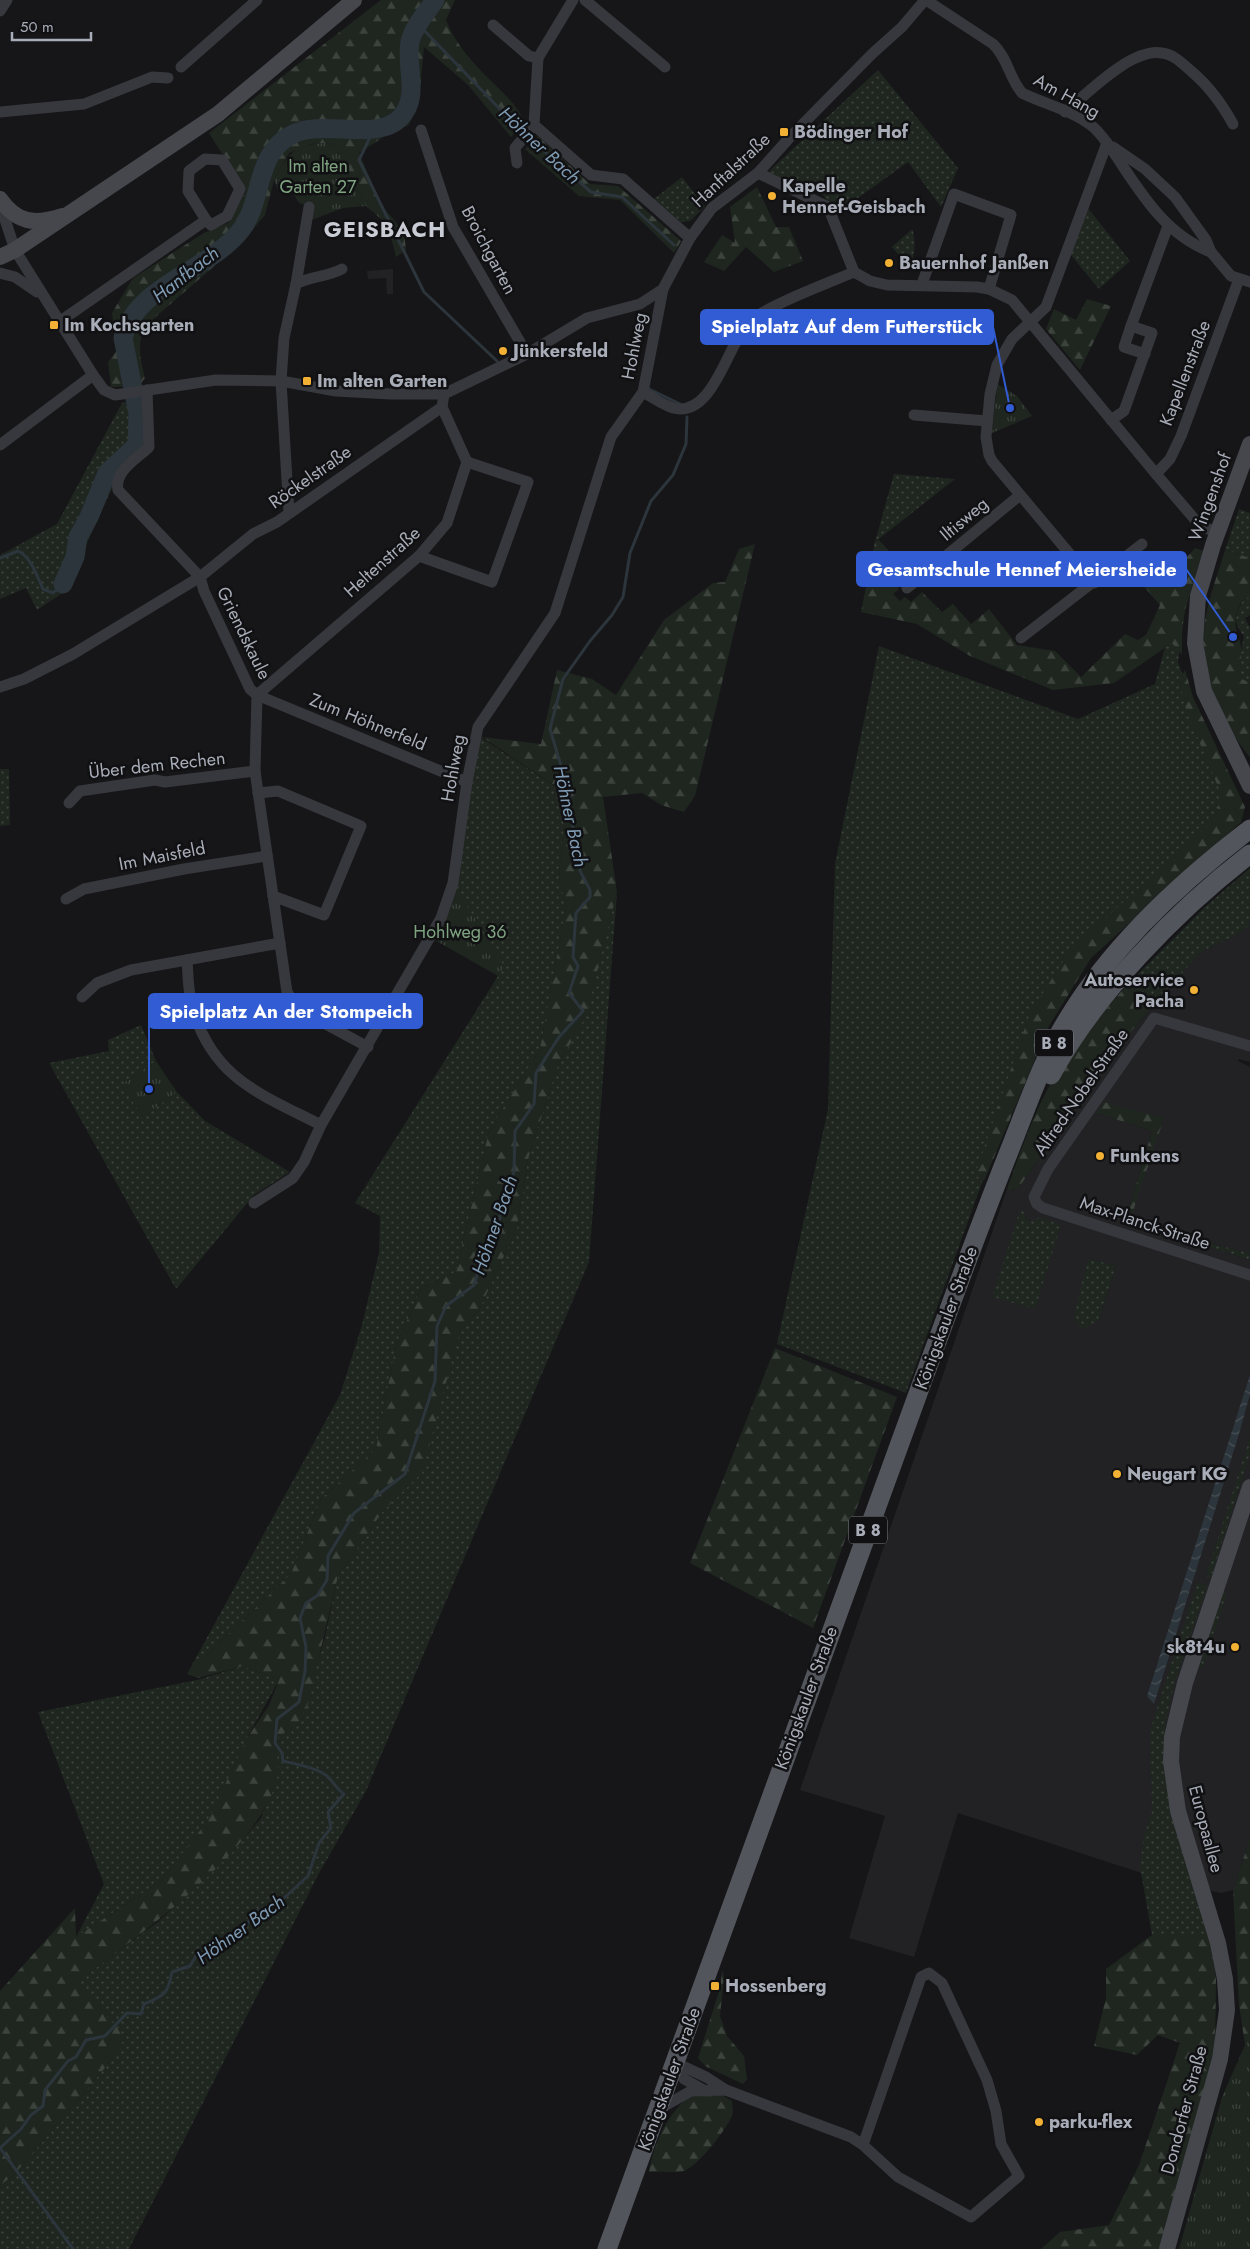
<svg xmlns="http://www.w3.org/2000/svg" width="1250" height="2249" font-family="Jost,sans-serif">
  <style>
    .built { fill: #222225; fill-rule: evenodd }
    .grass { fill: url(#grass-dots) }
    .forest { fill: url(#forest-firs) }
    .park { fill: url(#park-tufts) }
    .water { fill: url(#water-waves) }
    .lines { fill: none; stroke-linecap: round; stroke-linejoin: round }
    .stream { stroke: #2c353c; stroke-width: 3 }
    .river { stroke: #2c353c; stroke-width: 19 }
    .minor { stroke: #37383d; stroke-width: 11 }
    .secondary { stroke: #45474d; stroke-width: 16 }
    .primary { stroke: #53555c; stroke-width: 19 }
    .poi-dot { fill: #f2b134; stroke: #111113; stroke-width: 2 }
    .labels { text-anchor: middle; stroke-width: 5; stroke-linejoin: round; paint-order: stroke }
    .shield { fill: #111113; stroke: #7b7e86; stroke-width: 1 }
    .shield-label { font-size: 16px; font-weight: bold; fill: #a8adb8 }
    .street-label { font-size: 18px; fill: #a8adb8; stroke: #111113 }
    .poi-label { font-size: 18px; font-weight: bold; fill: #a8adb8; stroke: #111113; text-anchor: start }
    .park-label { font-size: 18px; fill: #7fa381; stroke: #111113 }
    .water-label { font-size: 19px; font-style: italic; fill: #7f9bb3; stroke: #111113 }
    .district-label { font-size: 22px; font-weight: bold; letter-spacing: 1px; fill: #c9ccd4; stroke: #111113 }
    .leader { fill: none; stroke: #325cd3; stroke-width: 2 }
    .callout-dot { fill: #325cd3; stroke: #111113; stroke-width: 2 }
    .callout { fill: #325cd3; stroke: #325cd3; stroke-width: 2 }
    .callout-label { font-size: 19px; text-anchor: middle; font-weight: bold; fill: #fff }
  </style>
  <defs>
    <pattern id="grass-dots" width="8" height="8" patternUnits="userSpaceOnUse" patternTransform="scale(1.25)"><rect width="8" height="8" fill="#1e261f"/><path d="M2 2h.1M6 6h.1" fill="none" stroke="#3c433d" stroke-width="1.8" stroke-linecap="round"/></pattern>
    <pattern id="forest-firs" width="22" height="20" patternUnits="userSpaceOnUse" patternTransform="scale(1.25)"><rect width="22" height="20" fill="#1e261f"/><path d="M5 1l3.5 6h-7zM16 11l3.5 6h-7z" fill="#3c433d"/></pattern>
    <pattern id="park-tufts" width="24" height="20" patternUnits="userSpaceOnUse" patternTransform="scale(1.25)"><rect width="24" height="20" fill="#1e261f"/><path d="M3 7l-1-3M5 7V3M7 7l1-3M15 17l-1-3M17 17v-4M19 17l1-3" fill="none" stroke="#3c433d"/></pattern>
    <pattern id="water-waves" width="16" height="10" patternUnits="userSpaceOnUse" patternTransform="scale(1.25)"><rect width="16" height="10" fill="#2c353c"/><path d="M0 5q4-4 8 0t8 0" fill="none" stroke="#485056"/></pattern>
  </defs>
  <rect width="100%" height="100%" fill="#161618"/>
  <g class="built">
    <path d="M393 269V294H387L386 278 368 279 367 271Z"/>
    <path d="M1250 925V1062L1239 1059 1238 1061 1250 1067V1253L1193 1239 1192 1242 1250 1260V1838L1233 1890 1221 1893 1169 1882 958 1813 914 1957 849 1938 885 1816 800 1790 1007 1189 1017 1190 1120 1044 1201 952 1237 935ZM1096 1113 1164 1118 1126 1219 1152 1131ZM1025 1212 1026 1220 1031 1221 992 1297ZM1088 1258 1116 1266 1099 1320Z"/>
  </g>
  <g class="grass">
    <path d="M878 70 958 168 941 207 908 162 836 214 823 195 767 173Z"/>
    <path d="M682 177 705 207 690 221 681 222 654 199Z"/>
    <path d="M1087 207 1130 261 1099 289 1070 254Z"/>
    <path d="M911 230H913C915 242 916 256 909 267L892 247Z"/>
    <path d="M138 399 143 437 121 469 86 545 70 588 37 610 26 588 0 599V555L57 524 122 403Z"/>
    <path d="M894 474 955 479 875 542Z"/>
    <path d="M1239 509 1250 513V558L1225 550Z"/>
    <path d="M1187 595 1178 662 1232 814 1053 986 906 1393 777 1344 828 1109 835 864 879 646 1078 719 1155 684 1179 596Z"/>
    <path d="M1250 597V615L1245 618 1250 628V683L1236 676 1244 636C1231 620 1236 614 1244 598Z"/>
    <path d="M477 735 567 794 559 876 566 908 540 1049 489 1131 456 1272 422 1287 396 1345 376 1449 321 1499 291 1574 187 1674 340 1395 362 1325 379 1253 380 1216 355 1203 498 976 448 914Z"/>
    <path d="M0 769H9L10 825 0 826Z"/>
    <path d="M1250 868V925L1237 935 1201 952 1155 1004 1128 984 1206 906Z"/>
    <path d="M617 892 589 1262 366 1791 318 1875 129 2249H0V2185L13 2176 104 2069 125 2038 78 1981 159 1921 234 1850 261 1818 277 1778 278 1736 298 1724 324 1641 338 1576 383 1511 417 1477 460 1330 479 1310 517 1228 528 1159 558 1065 585 1016Z"/>
    <path d="M141 1025 156 1061 121 1085 143 1116 177 1092 205 1121 290 1172 254 1195 176 1289 49 1063 109 1051 108 1040Z"/>
    <path d="M1020 1210 1025 1212 1026 1220 1032 1221 1040 1217 1061 1225 1035 1309 992 1297Z"/>
    <path d="M1193 1239 1250 1253V1260L1192 1242Z"/>
    <path d="M1088 1258 1116 1266 1099 1320 1081 1330 1074 1316Z"/>
    <path d="M1250 1438V1453L1211 1578 1206 1576Z"/>
    <path d="M1197 1583 1207 1586C1195 1626 1178 1666 1169 1706 1152 1785 1187 1861 1212 1935H1152L1140 1867 1144 1836 1152 1811 1150 1731Z"/>
    <path d="M1223 1592 1227 1593 1203 1668 1199 1667Z"/>
    <path d="M243 1666 279 1680 246 1740 210 1819 161 1881 76 1937 104 1884 38 1712 197 1680Z"/>
  </g>
  <g class="forest">
    <path d="M381 0H455L446 20C454 42 472 62 489 79 503 93 518 105 525 124L511 137 468 85 424 47 420 90 409 125 385 136 359 153 382 206 404 232 406 250 396 257 388 225 366 206 335 145 325 143 312 144 289 153 274 180 265 215 242 242 144 327C137 348 140 357 145 378L139 386 111 387 108 362 117 350 112 313 133 278 204 233 228 223 246 191 209 133Z"/>
    <path d="M538 136 590 184 618 186 681 241 674 253 620 200 579 196 525 149Z"/>
    <path d="M757 187 776 227H789L803 261 774 272 746 247 724 271 704 262 722 235 735 243 730 207Z"/>
    <path d="M1087 299 1111 306 1080 370 1046 329 1054 309 1076 320Z"/>
    <path d="M879 540 907 571 894 584 899 589 893 594 900 601 905 597 911 602 922 592 942 612 953 604 971 624 989 609 1017 645 1055 651 1081 677 1125 634 1138 640 1146 635 1160 605 1134 575 1139 569 1155 579 1173 573 1195 548 1203 551 1182 620V655L1172 643 1114 683 1053 690 970 656 917 624 861 612 875 542Z"/>
    <path d="M755 544 695 796 684 812 661 805 642 793 603 797 617 892 586 1016 558 1065 528 1159 517 1228 479 1310 460 1330 422 1473 383 1511 338 1576 308 1704 298 1724 278 1737C278 1750 280 1765 277 1778 262 1849 135 1938 79 1981L125 2038 104 2069 13 2176 0 2185V1991L75 1908 76 1937 161 1881 209 1819 246 1740 269 1705 279 1680 243 1666 198 1678 187 1674 291 1574 321 1499 376 1449 396 1345 422 1287 456 1272 489 1131 540 1049 566 908 559 876 567 794 482 737 541 744 557 670 592 679 616 695 664 620 713 583 725 582 739 549Z"/>
    <path d="M1225 550 1250 558V597L1244 598C1241 603 1237 610 1236 616 1232 639 1250 641 1236 676L1250 683V757C1221 722 1195 668 1205 621 1209 597 1218 573 1225 550Z"/>
    <path d="M1185 670 1193 697 1245 807 1241 822 1091 958 1049 1026 984 1181 975 1175 1030 1013 1071 949 1208 826 1218 809 1220 791 1186 710 1179 680Z"/>
    <path d="M1128 984 1155 1004 1120 1044 1017 1190 1007 1189C1022 1148 1036 1104 1061 1067 1081 1038 1104 1011 1128 984Z"/>
    <path d="M1104 1102 1164 1118 1130 1220 1126 1219 1152 1131 1096 1113Z"/>
    <path d="M775 1348 897 1397 813 1628 690 1563Z"/>
    <path d="M1250 1838V2053L1247 2057 1239 2005 1233 1890Z"/>
    <path d="M1152 1935H1212L1216 1980 1215 2047 1163 2249H1041L1060 2232 1109 2225 1139 2165 1180 2043 1158 2035 1137 2055 1094 2046 1106 1998V1969Z"/>
    <path d="M722 1970 724 1976 720 2016 727 2036 744 2056 747 2079 743 2084 705 2066 698 2058 720 1988Z"/>
    <path d="M694 2092 720 2094 732 2101C732 2106 734 2112 732 2116 725 2131 699 2165 684 2171 678 2173 658 2171 649 2172 654 2141 669 2111 694 2092Z"/>
  </g>
  <g class="park">
    <path d="M325 143 335 145 366 206 343 208 311 220 309 207 298 202 293 192 278 190 274 180C289 153 292 146 325 143Z"/>
    <path d="M997 384 1017 396 1032 416 992 433Z"/>
    <path d="M453 883 504 966 498 976 433 939Z"/>
    <path d="M156 1061 177 1092 143 1116 121 1085Z"/>
    <path d="M1250 2034V2249H1179L1222 2097Z"/>
  </g>
  <path class="water" d="M1250 1375V1394L1239 1434 1154 1704 1147 1696Z"/>
  <g class="lines">
    <g class="stream">
      <path d="M419 25 518 128 591 192 622 197 674 245"/>
      <path d="M374 129 359 160 424 292 497 361"/>
      <path d="M647 388 680 404"/>
      <path d="M0 558 18 551C31 557 37 576 43 589L53 593 63 584"/>
      <path d="M0 2148 21 2129 31 2115 43 2106 45 2090 68 2061 76 2057 86 2040 105 2036 127 2013 141 2014 144 2004C164 1996 168 1994 172 1972L190 1966 196 1956 210 1951 241 1933 255 1912 283 1899 308 1876 319 1843 331 1828 328 1812 344 1794C337 1789 334 1783 328 1777 319 1768 295 1764 283 1761L282 1753 275 1743 277 1719 299 1702 305 1671 306 1647 300 1618 306 1603 317 1596 327 1580 328 1556 354 1513 405 1474 435 1381 437 1326 446 1306 474 1285 488 1240 499 1222 503 1200 514 1172 515 1131 534 1104 536 1073 559 1037 583 1011 569 993 578 966 573 957 576 913 590 897V890L580 871V853L573 828 570 796 550 729 563 679 590 641 612 615 623 597 630 553 651 501 673 475 686 444 687 417"/>
      <path d="M0 2148 73 2249"/>
    </g>
    <path class="river" d="M63 584 75 557 78 537 89 517 107 473 137 445 138 414 123 338C135 286 210 270 241 230 264 200 254 153 293 134 323 119 377 142 400 118 421 96 405 68 410 42 413 27 427 12 435 0"/>
    <g class="minor">
      <path d="M573 0 538 58 534 125 591 175 623 179 690 238"/>
      <path d="M585 0 665 67"/>
      <path d="M926 0 993 44C1008 58 1009 78 1022 93 1044 104 1072 110 1092 126 1103 135 1112 150 1120 162 1144 198 1168 236 1211 252"/>
      <path d="M0 11 7 0"/>
      <path d="M493 25 529 56 538 58"/>
      <path d="M181 67 257 0"/>
      <path d="M0 112 84 104 152 77 168 78"/>
      <path d="M1065 112C1088 93 1131 48 1162 53 1173 54 1182 63 1191 71 1209 86 1222 104 1233 124"/>
      <path d="M421 130 453 227 527 354"/>
      <path d="M1113 147 1145 169 1175 197 1206 240 1211 252 1231 276 1250 282"/>
      <path d="M517 163 515 148 534 125"/>
      <path d="M758 173 828 207 854 272 870 281 887 285 977 287 989 289 1012 300 1156 474 1197 522 1217 534"/>
      <path d="M0 204 15 250 93 375 104 390 115 395 216 380 281 381 336 391 391 394H444L527 354 587 318 640 304 663 289 690 238 712 208 758 173 791 136 873 53 902 27 925 0"/>
      <path d="M0 273 15 277 37 292"/>
      <path d="M296 284 309 207"/>
      <path d="M922 284 954 194 1011 215 989 289"/>
      <path d="M59 322 206 220 188 191 189 171 205 159 222 160 240 189 227 216 211 225 206 220"/>
      <path d="M1131 326 1168 226"/>
      <path d="M147 390 149 447C137 459 114 471 118 490L200 577 204 591 250 689 257 695 255 771 287 992 298 1009 368 1047"/>
      <path d="M643 392C652 397 663 405 673 408 713 418 727 346 748 323 763 307 831 282 854 272"/>
      <path d="M444 394 442 407 467 462 447 523 419 556 257 695 467 782"/>
      <path d="M914 415 987 421"/>
      <path d="M1111 420 1124 411 1152 333 1131 326 1124 347 1145 354"/>
      <path d="M0 445 93 375"/>
      <path d="M1156 474 1170 459 1181 436 1239 279"/>
      <path d="M289 513 281 381 284 338 296 284C311 276 327 277 342 269"/>
      <path d="M419 556 492 582 528 482 467 462"/>
      <path d="M1094 583 992 461 989 455 986 437 990 394 997 365 1012 339 1046 307 1107 143"/>
      <path d="M907 588 1020 495"/>
      <path d="M1021 638 1142 544"/>
      <path d="M0 687 24 679 73 654 200 577 253 534 277 522 442 407"/>
      <path d="M258 793 278 791 361 826 324 915 273 896"/>
      <path d="M69 803 80 791 155 780 165 782 255 771"/>
      <path d="M66 899 84 889 184 869 267 856"/>
      <path d="M187 960C188 974 188 991 192 1006 212 1078 260 1094 321 1125"/>
      <path d="M82 997 97 983 131 970 280 943"/>
      <path d="M1250 1046 1154 1018 1048 1169 1034 1197 1037 1204 1043 1208 1250 1275"/>
      <path d="M254 1203 293 1178 304 1162 321 1125 441 918 453 883 467 782 478 727 555 613 611 437 643 392 663 289"/>
      <path d="M674 2062 706 2077 726 2090"/>
      <path d="M675 2064 684 2079 702 2089"/>
      <path d="M659 2109 691 2091 726 2090 851 2137 863 2145 921 1977 929 1973 942 1983 987 2080 996 2111 1001 2144 1019 2176 971 2217 898 2177 863 2145"/>
    </g>
    <g class="secondary">
      <path d="M0 199C17 223 34 225 62 216"/>
      <path d="M0 257 15 250 218 114 354 0"/>
      <path d="M1250 444 1213 545 1198 596 1195 643 1204 691 1250 786"/>
      <path d="M1167 2249 1220 2059 1227 2010 1225 1979 1218 1943 1178 1811 1171 1761 1172 1737 1185 1683 1250 1487"/>
    </g>
    <g class="primary">
      <path d="M1051 1075C1095 994 1177 910 1250 854"/>
      <path d="M607 2249C712 1967 811 1682 916 1399 946 1317 976 1235 1008 1154 1027 1107 1042 1060 1069 1017 1114 943 1182 881 1250 829"/>
    </g>
  </g>
  <g class="poi-dot">
    <rect x="779" y="127" width="10" height="10" rx="2.5"/>
    <circle cx="772" cy="196" r="5"/>
    <circle cx="889" cy="263" r="5"/>
    <rect x="49" y="320" width="10" height="10" rx="2.5"/>
    <circle cx="503" cy="351" r="5"/>
    <rect x="302" y="376" width="10" height="10" rx="2.5"/>
    <circle cx="1194" cy="990" r="5"/>
    <circle cx="1100" cy="1156" r="5"/>
    <circle cx="1117" cy="1474" r="5"/>
    <circle cx="1235" cy="1647" r="5"/>
    <rect x="710" y="1981" width="10" height="10" rx="2.5"/>
    <circle cx="1039" cy="2122" r="5"/>
  </g>
  <g class="labels">
    <g class="shield">
      <rect x="1035" y="1029.5" width="38" height="27" rx="4"/>
      <rect x="849" y="1516.5" width="38" height="27" rx="4"/>
    </g>
    <g class="shield-label">
      <text x="1054" y="1049">B 8</text>
      <text x="868" y="1536">B 8</text>
    </g>
    <g class="street-label">
      <text transform="translate(1067 96) rotate(29)" y="6">Am Hang</text>
      <text transform="translate(731 170) rotate(-43)" y="6">Hanftalstraße</text>
      <text transform="translate(489 250) rotate(62)" y="6">Broichgarten</text>
      <text transform="translate(634 346) rotate(-79)" y="6">Hohlweg</text>
      <text transform="translate(1185 373) rotate(-69)" y="6">Kapellenstraße</text>
      <text transform="translate(310 477) rotate(-35)" y="6">Röckelstraße</text>
      <text transform="translate(1210 497) rotate(-70)" y="6">Wingenshof</text>
      <text transform="translate(964 519) rotate(-40)" y="6">Iltisweg</text>
      <text transform="translate(382 562) rotate(-42)" y="6">Heltenstraße</text>
      <text transform="translate(244 633) rotate(64)" y="6">Griendskaule</text>
      <text transform="translate(368 722) rotate(22)" y="6">Zum Höhnerfeld</text>
      <text transform="translate(157 765) rotate(-6)" y="6">Über dem Rechen</text>
      <text transform="translate(453 768) rotate(-80)" y="6">Hohlweg</text>
      <text transform="translate(162 856) rotate(-11)" y="6">Im Maisfeld</text>
      <text transform="translate(1081 1092) rotate(-55)" y="6">Alfred-Nobel-Straße</text>
      <text transform="translate(1145 1223) rotate(18)" y="6">Max-Planck-Straße</text>
      <text transform="translate(946 1318) rotate(-70)" y="6">Königskauler Straße</text>
      <text transform="translate(806 1698) rotate(-70)" y="6">Königskauler Straße</text>
      <text transform="translate(1206 1829) rotate(75)" y="6">Europaallee</text>
      <text transform="translate(669 2079) rotate(-70)" y="6">Königskauler Straße</text>
      <text transform="translate(1184 2110) rotate(-75)" y="6">Dondorfer Straße</text>
    </g>
    <g class="poi-label">
      <text x="794" y="138">Bödinger Hof</text>
      <text x="782" y="192">Kapelle<tspan x="782" dy="21">Hennef-Geisbach</tspan></text>
      <text x="899" y="269">Bauernhof Janßen</text>
      <text x="64" y="331">Im Kochsgarten</text>
      <text x="513" y="357">Jünkersfeld</text>
      <text x="317" y="387">Im alten Garten</text>
      <text x="1184" y="986" text-anchor="end">Autoservice<tspan x="1184" dy="21">Pacha</tspan></text>
      <text x="1110" y="1162">Funkens</text>
      <text x="1127" y="1480">Neugart KG</text>
      <text x="1225" y="1653" text-anchor="end">sk8t4u</text>
      <text x="725" y="1992">Hossenberg</text>
      <text x="1049" y="2128">parku-flex</text>
    </g>
    <g class="park-label">
      <text x="318" y="172">Im alten<tspan x="318" dy="21">Garten 27</tspan></text>
      <text x="460" y="938">Hohlweg 36</text>
    </g>
    <g class="water-label">
      <text transform="translate(540 145) rotate(43)" y="7">Höhner Bach</text>
      <text transform="translate(185 274) rotate(-38)" y="7">Hanfbach</text>
      <text transform="translate(571 816) rotate(78)" y="7">Höhner Bach</text>
      <text transform="translate(494 1225) rotate(-71)" y="7">Höhner Bach</text>
      <text transform="translate(240 1929) rotate(-36)" y="7">Höhner Bach</text>
    </g>
    <g class="district-label">
      <text x="385" y="237">GEISBACH</text>
    </g>
  </g>
  <path class="leader" d="M1010 408L993 327M1233 637L1186 569M149 1089L149 1011"/>
  <g class="callout-dot">
    <circle cx="1010" cy="408" r="5"/>
    <circle cx="1233" cy="637" r="5"/>
    <circle cx="149" cy="1089" r="5"/>
  </g>
  <g class="callout">
    <rect x="701" y="310" width="292" height="34" rx="5"/>
    <rect x="857" y="552" width="329" height="34" rx="5"/>
    <rect x="149" y="994" width="273" height="34" rx="5"/>
  </g>
  <g class="callout-label">
    <text x="847" y="333">Spielplatz Auf dem Futterstück</text>
    <text x="1022" y="576">Gesamtschule Hennef Meiersheide</text>
    <text x="286" y="1018">Spielplatz An der Stompeich</text>
  </g>
  <path d="M12 32v8h79v-8" fill="none" stroke="#a8adb8" stroke-width="2.5"/>
  <text x="20" y="32" font-size="15" fill="#a8adb8" stroke="#111113" stroke-width="4" paint-order="stroke">50 m</text>
</svg>
